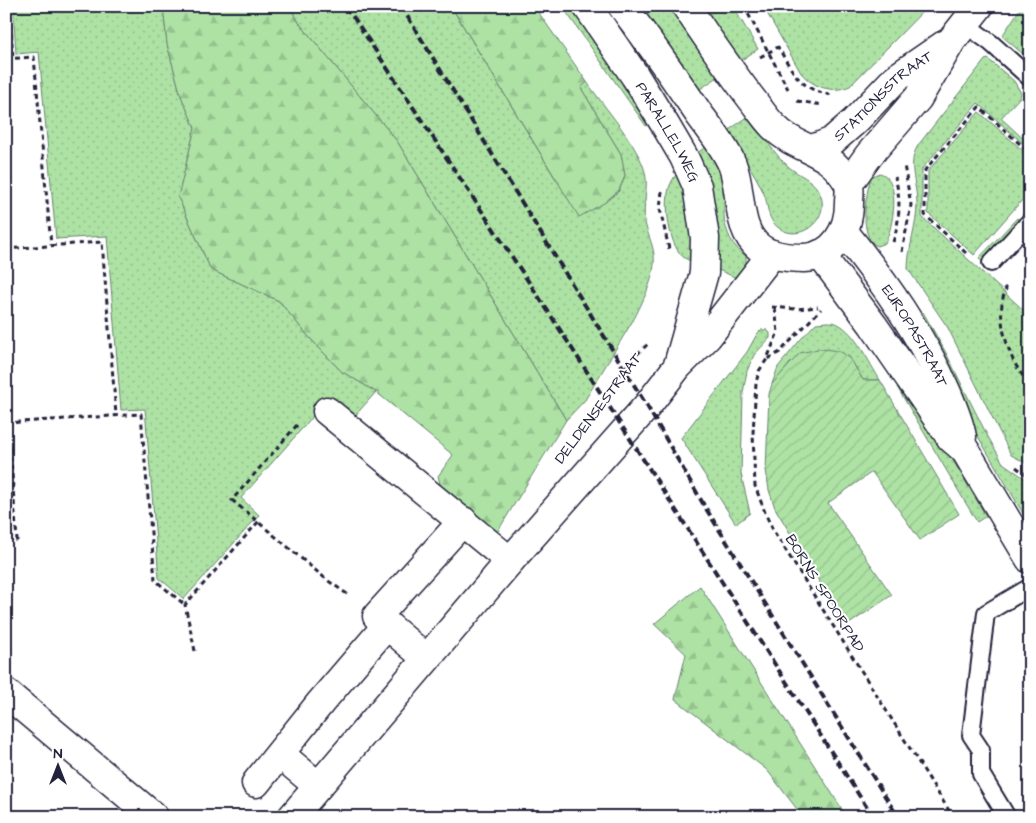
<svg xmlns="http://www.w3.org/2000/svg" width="1036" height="823" font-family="'Architects Daughter',sans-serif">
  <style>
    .grass { fill: url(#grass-dots); stroke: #688270 }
    .forest { fill: url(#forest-firs); stroke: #688270 }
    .garden { fill: url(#garden-furrows); stroke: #688270 }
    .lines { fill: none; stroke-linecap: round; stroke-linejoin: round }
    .lane-casing { stroke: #22223b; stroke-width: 20 }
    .street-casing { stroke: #22223b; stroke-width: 31 }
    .secondary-casing { stroke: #22223b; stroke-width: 31 }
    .path { stroke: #22223b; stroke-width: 3; stroke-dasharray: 5 4; stroke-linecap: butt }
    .lane { stroke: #fff; stroke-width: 16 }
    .street { stroke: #fff; stroke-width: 28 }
    .secondary { stroke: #fff; stroke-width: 28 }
    .rail { stroke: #22223b; stroke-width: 4; stroke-dasharray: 8 4; stroke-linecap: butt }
    .labels { text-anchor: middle; stroke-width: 4; stroke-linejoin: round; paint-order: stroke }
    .street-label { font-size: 15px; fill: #22223b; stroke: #fff }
  </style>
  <defs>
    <pattern id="grass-dots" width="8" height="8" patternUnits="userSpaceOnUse" patternTransform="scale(1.25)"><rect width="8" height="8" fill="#ade2a4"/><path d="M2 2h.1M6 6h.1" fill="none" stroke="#95c28e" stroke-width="1.8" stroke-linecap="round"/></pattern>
    <pattern id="forest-firs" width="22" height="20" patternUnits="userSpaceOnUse" patternTransform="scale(1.25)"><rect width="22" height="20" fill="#ade2a4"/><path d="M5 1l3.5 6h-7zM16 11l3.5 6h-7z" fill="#95c28e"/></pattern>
    <pattern id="garden-furrows" width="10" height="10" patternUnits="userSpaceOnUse" patternTransform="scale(1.25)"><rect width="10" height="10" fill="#ade2a4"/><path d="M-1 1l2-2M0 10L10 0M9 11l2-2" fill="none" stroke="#95c28e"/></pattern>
  </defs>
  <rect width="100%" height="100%" fill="#fff"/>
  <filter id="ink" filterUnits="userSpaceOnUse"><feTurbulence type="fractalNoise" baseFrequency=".02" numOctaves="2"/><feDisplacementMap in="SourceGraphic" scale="10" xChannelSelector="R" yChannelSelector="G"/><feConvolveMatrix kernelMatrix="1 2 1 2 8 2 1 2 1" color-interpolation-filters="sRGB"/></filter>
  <g filter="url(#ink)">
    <g class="grass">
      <path d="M13 6H163L167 44 181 96 195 128 178 197 211 270 279 301 308 336 341 371 376 392 353 418 328 399 241 498 259 515 184 599 159 578 145 409 121 410 107 236 56 239 39 52 16 54Z"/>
      <path d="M289 6H451L557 181 604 203 619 191 625 176 621 154 581 88 587 82C603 106 639 146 645 172 649 188 642 205 645 222 647 233 653 244 654 255 656 275 644 299 635 317L585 400 566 420 397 141 300 24Z"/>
      <path d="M562 6H574L654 120 646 126Z"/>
      <path d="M636 6H673L721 75 697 91Z"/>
      <path d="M697 6H733L758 49 737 63Z"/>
      <path d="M763 6H928L850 86C832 94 813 87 801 73Z"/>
      <path d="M1022 6H1030V60L1002 36Z"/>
      <path d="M988 59 1014 81 1021 93 1020 97 1001 118 1030 145V150L978 103 922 169V217L1030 316V465L1011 455 948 328 908 269C908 247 917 226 917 204 917 183 906 162 919 144L985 60Z"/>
      <path d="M979 112 1028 155 1030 158V191L974 255 928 213V171Z"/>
      <path d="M749 116C761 132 773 153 789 167 798 175 812 179 818 190 834 215 802 245 779 228 766 219 769 206 764 194 755 172 739 152 726 132Z"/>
      <path d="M708 145C716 156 723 171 725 185 726 195 723 206 724 216 725 231 733 248 746 256V269L739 279 714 268 696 154Z"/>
      <path d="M679 171 690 200 692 261C669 258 664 206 669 188 671 182 674 177 679 171Z"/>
      <path d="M880 173C902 179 893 228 885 243L877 246C858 237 866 193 871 177Z"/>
      <path d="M1017 218 1021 221 983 263 979 258Z"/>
      <path d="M923 312 945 351 987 435 1003 463 1030 482V525L969 421 917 316Z"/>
      <path d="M827 322C830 322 835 322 838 324 855 332 870 364 880 380H863L849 356 790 363 781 375 772 384 778 367 801 339 816 323Z"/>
      <path d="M761 330H767L770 333V338L754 355 747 371 743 393 741 474 750 513 736 524 681 438 747 352 757 334Z"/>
      <path d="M901 385 929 420 986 516 977 522 897 387Z"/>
    </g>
    <g class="forest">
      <path d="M163 6H289L300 24 397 141 566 420 493 539 443 495 438 476 453 455 376 392 341 371 308 336 279 301 211 270 178 197 195 128 181 96 167 44Z"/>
      <path d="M451 6H534L587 82 581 88 621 154 625 176 619 190 604 203 579 217Z"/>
      <path d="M700 586 847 817H803L767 770 675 699 686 654 654 624Z"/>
    </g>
    <path class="garden" d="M818 349C848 350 848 355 863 380H880L959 514 920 540 872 472 828 503 892 595 846 626 775 508 769 490 766 470 769 394 772 384 800 353Z"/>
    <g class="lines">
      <g class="lane-casing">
        <g id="lane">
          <path d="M965 24 991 43 1030 78"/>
          <path d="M991 263 1030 221"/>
          <path d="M1007 817 981 774V750L971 735 986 613 1030 587"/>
        </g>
      </g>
      <g class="street-casing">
        <g id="street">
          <path d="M327 411 510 561"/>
          <path d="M387 625 426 658"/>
          <path d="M6 693 154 817"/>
          <path d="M280 754 318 786"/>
          <path d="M256 783 321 702 387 625 377 616 463 521"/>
        </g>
      </g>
      <g class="secondary-casing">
        <g id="secondary">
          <path id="s1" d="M587 6 635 76 664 123 684 157 697 186 705 238 704 273 678 365"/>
          <path d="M622 6C649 41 674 77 699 114 710 129 724 146 732 164 743 191 735 229 760 248 772 257 791 258 804 258 834 257 849 230 849 203 849 196 851 187 847 181 827 147 797 151 773 126 766 119 760 110 754 102 730 71 708 39 686 6"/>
          <path id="s2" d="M812 149 831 142 855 121 896 78 944 45"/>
          <path d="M849 183 869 155 918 98 952 40 979 6"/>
          <path id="s3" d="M844 232C884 282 922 335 947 393 953 407 959 421 962 437"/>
          <path d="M820 254 873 325 951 438 965 450 1030 559"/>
          <path d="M292 817 510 561 647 406 678 366 708 336 772 254"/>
        </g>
      </g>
      <g class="path">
        <path d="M9 6 13 59"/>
        <path d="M744 6 788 89"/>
        <path d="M760 57 778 47C793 72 801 92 834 95"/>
        <path d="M6 59 34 57 51 245"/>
        <path d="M797 101 823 105"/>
        <path d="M662 191 660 209 669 249"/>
        <path d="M893 242C900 220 901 199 895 177"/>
        <path d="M6 249 102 242 116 415"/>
        <path d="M902 252 911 205 904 165"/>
        <path d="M966 253 925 215V170L979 107 1030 153"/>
        <path d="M1004 287 1006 289C997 309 1003 335 1011 355 1015 366 1023 376 1030 386"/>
        <path d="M772 307 796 309 818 307"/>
        <path d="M775 308 778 332 767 359 759 371 756 383 753 433 755 486 766 515 773 530 953 817"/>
        <path d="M768 359 780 352 821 309"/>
        <path d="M594 412 631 360 649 343"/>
        <path d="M6 423 141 414 155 580 185 605"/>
        <path d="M297 425 232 500 327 580 350 596"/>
        <path d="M1016 467 1030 477"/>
        <path d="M6 540H17L8 423"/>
        <path d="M195 651 185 605 259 521"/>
      </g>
      <use href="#lane" class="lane"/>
      <use href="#street" class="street"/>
      <use href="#secondary" class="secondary"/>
      <g class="rail">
        <path d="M346 6 546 308 873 817"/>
        <path d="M401 6 647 406 705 507 898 817"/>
      </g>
    </g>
  </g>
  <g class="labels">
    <g class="street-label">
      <text dy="5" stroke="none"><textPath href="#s2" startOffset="90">STATIONSSTRAAT</textPath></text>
      <text dy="5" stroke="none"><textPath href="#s1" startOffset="150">PARALLELWEG</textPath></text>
      <text dy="5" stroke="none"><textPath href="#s3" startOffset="126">EUROPASTRAAT</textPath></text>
      <text transform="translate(598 408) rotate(-53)" y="5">DELDENSESTRAAT</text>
      <text transform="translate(825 593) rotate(58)" y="5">BORNS SPOORPAD</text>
    </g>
  </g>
  <rect width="1036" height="823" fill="none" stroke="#fff" stroke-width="25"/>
  <rect x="12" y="12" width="1011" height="798" fill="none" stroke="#22223b" stroke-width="2" filter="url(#ink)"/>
  <g transform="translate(58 766)" stroke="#ffffff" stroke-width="4" paint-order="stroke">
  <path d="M0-4L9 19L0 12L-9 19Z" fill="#22223b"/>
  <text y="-8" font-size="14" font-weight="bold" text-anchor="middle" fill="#22223b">N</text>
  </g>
</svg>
